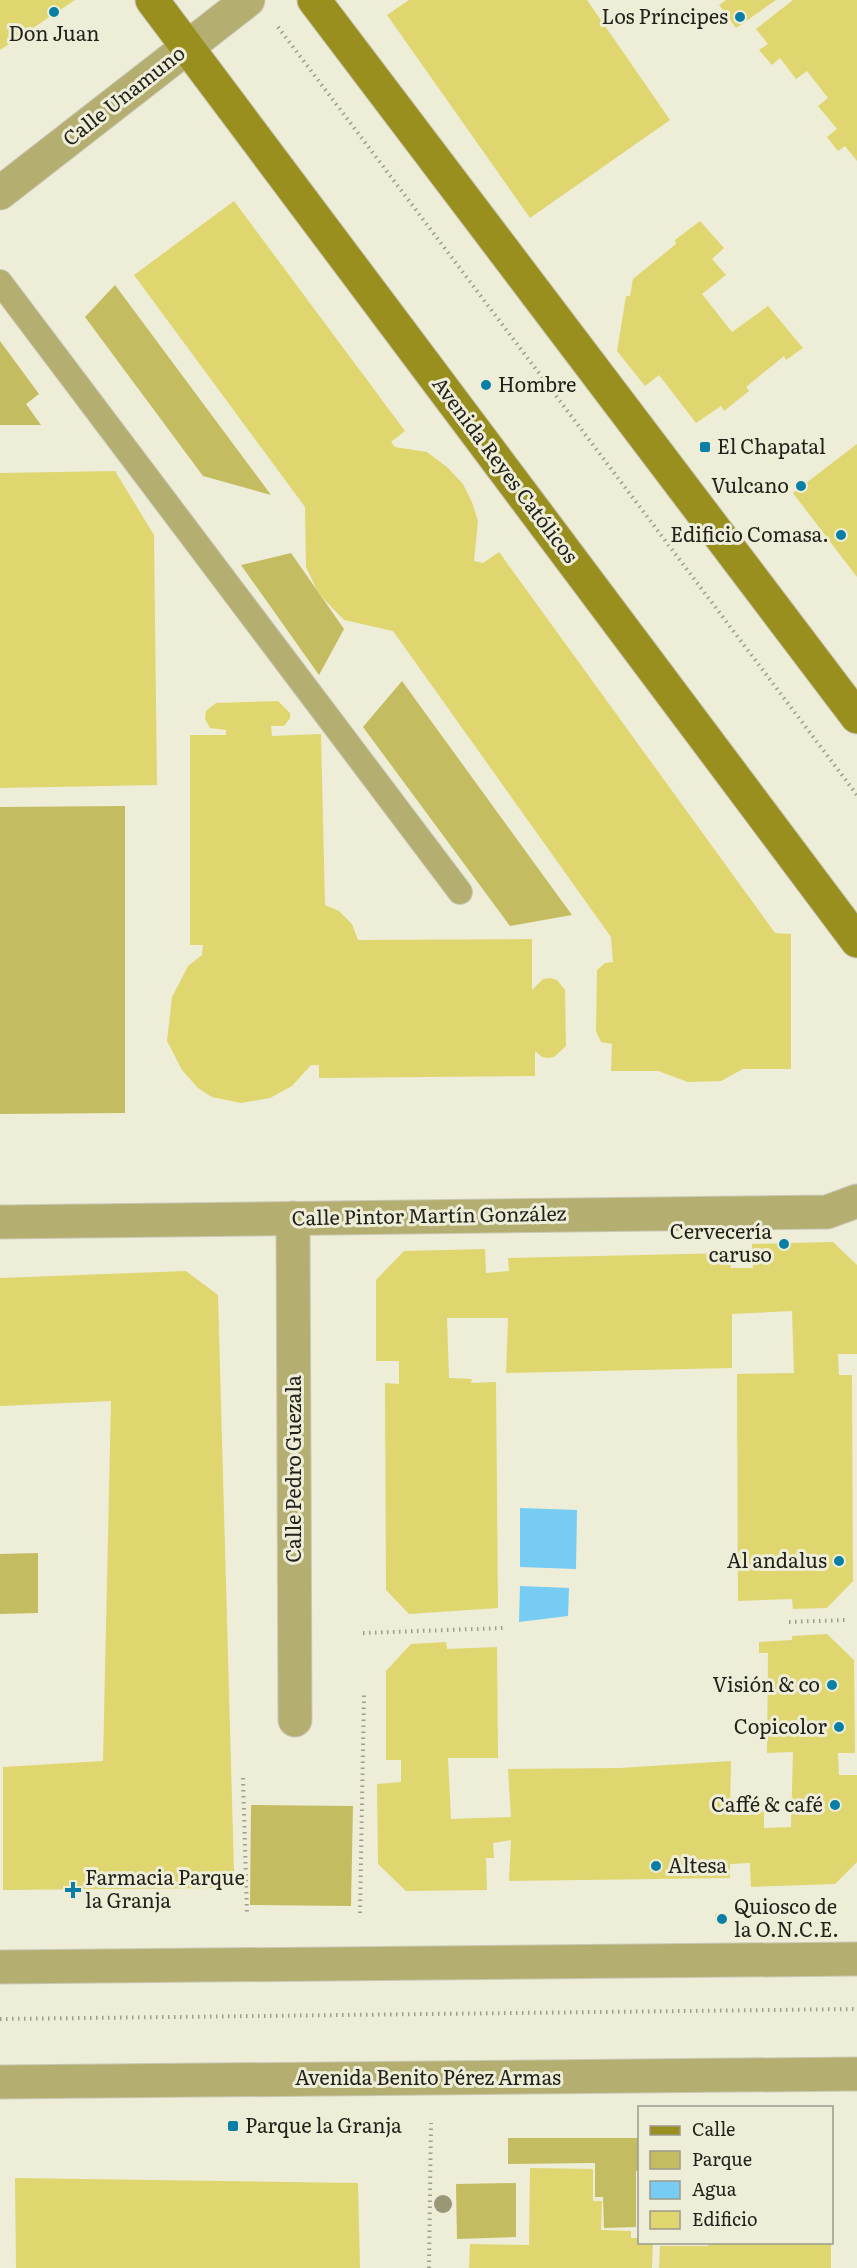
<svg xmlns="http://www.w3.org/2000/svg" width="857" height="2268" font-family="Literata,serif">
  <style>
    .green { fill: #c4bc60 }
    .water { fill: #76ccf3 }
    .building { fill: #dfd670 }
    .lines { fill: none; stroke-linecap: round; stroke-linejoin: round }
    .service-casing { stroke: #c9c8b6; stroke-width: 26 }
    .minor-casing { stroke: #c9c8b6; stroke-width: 35 }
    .tertiary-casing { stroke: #c9c8b6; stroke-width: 35 }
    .secondary-casing { stroke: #c9c8b6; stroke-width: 35 }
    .path { stroke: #9f9e8e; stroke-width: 4; stroke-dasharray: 1.5 4.5; stroke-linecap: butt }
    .service { stroke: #b4af70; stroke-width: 24 }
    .minor { stroke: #b4af70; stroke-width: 33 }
    .tertiary { stroke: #b4af70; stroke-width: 33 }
    .secondary { stroke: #998f1f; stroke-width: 33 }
    .tree { fill: #999776 }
    .poi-dot { fill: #0a7fa6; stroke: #eeedd8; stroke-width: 2 }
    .labels { text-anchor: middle; stroke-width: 6; stroke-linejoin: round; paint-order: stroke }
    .poi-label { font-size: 20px; fill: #22211a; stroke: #eeedd8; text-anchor: end }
    .street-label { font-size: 20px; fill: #22211a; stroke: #eeedd8 }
  </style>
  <rect width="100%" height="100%" fill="#eeedd8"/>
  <g class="green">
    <path d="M115 285 271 495 203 476 85 317Z"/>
    <path d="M0 341 39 394 26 404 41 425H0Z"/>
    <path d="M291 553 344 629 319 675 241 565Z"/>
    <path d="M402 681 572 915 510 926 363 727Z"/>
    <path d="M125 806V1113L0 1114V807Z"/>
    <path d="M38 1553V1613L0 1614V1554Z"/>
    <path d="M251 1805 353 1806 351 1906 250 1905Z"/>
    <path d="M508 2138H639V2171H636V2227L604 2228 603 2197H595V2163L508 2164Z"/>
    <path d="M516 2183V2237L457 2239 456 2184Z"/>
  </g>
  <g class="water">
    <path d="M520 1508 577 1510 576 1569 520 1567Z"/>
    <path d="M520 1586 569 1588 568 1616 519 1622Z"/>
  </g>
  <g class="building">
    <path d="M0 0H75L0 50Z"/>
    <path d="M409 0H587L670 120 530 218 387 15Z"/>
    <path d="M726 0H776L736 28 719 5Z"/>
    <path d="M793 0H857V161L845 146 838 151 827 137 837 129 818 106 828 98 807 71 796 79 780 58 772 65 759 50 768 44 756 29Z"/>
    <path d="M234 201 405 431 391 442 395 447 427 452 447 467 463 484 472 502 478 521 474 561 483 563 499 552 775 933 791 934V1069H743L721 1081 688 1082 658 1071H611L612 1044 601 1042 596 1031 597 970 605 963 613 962 611 937 393 631 344 620 319 594 306 567 305 507 134 275Z"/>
    <path d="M700 221 724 248 712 259 726 275 702 294 732 332 768 306 803 348 786 360 784 356 746 387 749 391 724 411 721 406 696 423 659 375 645 386 617 351 626 296H630L633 279 676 244 675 240Z"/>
    <path d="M857 444V577L793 493Z"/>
    <path d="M115 471 154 535 157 785 0 788V473Z"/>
    <path d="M278 701 290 713V718L284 726H271L272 736 321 734 325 905 339 911 352 924 358 940 532 939V990L543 979 550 978 557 980 565 990 566 1046 554 1057 548 1058 542 1057 535 1051V1076L319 1078V1065H311L292 1086 270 1098 241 1103 212 1097 198 1088 182 1070 167 1041 172 997 188 966 202 955 203 945H190V735H226V730L210 728 205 719 206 711 216 703Z"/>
    <path d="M833 1242 857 1265V1354H838L839 1375H852L853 1581 827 1608 793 1609 792 1599 738 1601 737 1374 794 1373 792 1311 732 1314V1368L506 1373 508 1318H447L449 1378 472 1379 471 1383 496 1382 498 1608 409 1614 386 1590 385 1383 399 1384V1361H376V1280L404 1251 485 1249 486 1273 509 1271 508 1258 730 1253 731 1268H753L752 1244Z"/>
    <path d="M186 1271 218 1295 234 1872 216 1888 3 1890V1767L103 1761 111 1401 0 1406V1278Z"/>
    <path d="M827 1634 854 1660 855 1753H838L839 1775H857V1862L835 1884 751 1887 750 1863 730 1864V1878L509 1881 511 1840 493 1843 494 1858H486L487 1890 406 1891 378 1864 377 1784 401 1782V1760H386V1671L411 1644 446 1642 447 1649 497 1647 498 1758H448L451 1819 511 1817 508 1769 619 1768 731 1761 730 1812 764 1811V1828L791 1827 793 1752 767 1753 768 1653H759V1642L792 1640V1636Z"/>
    <path d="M727 1913 728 1924H716L715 1914Z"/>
    <path d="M530 2168 593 2169V2201H602L601 2230 631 2231V2238H640V2242H653L652 2268H469L470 2244 529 2245Z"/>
    <path d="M15 2178 358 2183 360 2268H16Z"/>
    <path d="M708 2242 831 2244V2268H659L660 2246H708Z"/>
  </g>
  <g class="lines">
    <g class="service-casing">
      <path id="service" d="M0 282 460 892"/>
    </g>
    <g class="minor-casing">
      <g id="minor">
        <path d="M0 193 248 0"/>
        <path d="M293 1218 295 1720"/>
        <path d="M0 1222 827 1212 857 1201"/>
      </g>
    </g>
    <g class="tertiary-casing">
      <g id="tertiary">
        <path d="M0 1967 857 1959"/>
        <path d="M0 2082 857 2074"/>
      </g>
    </g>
    <g class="secondary-casing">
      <g id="secondary">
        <path d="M152 0 857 941"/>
        <path d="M314 0 857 717"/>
      </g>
    </g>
    <g class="path">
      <path d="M278 27 857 795"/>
      <path d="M789 1622 846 1620"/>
      <path d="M363 1633 503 1628"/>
      <path d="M243 1778 247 1914"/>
      <path d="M360 1913 364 1694"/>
      <path d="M0 2019 857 2009"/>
      <path d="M429 2268 431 2123"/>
    </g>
    <use href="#service" class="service"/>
    <use href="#minor" class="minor"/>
    <use href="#tertiary" class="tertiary"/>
    <use href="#secondary" class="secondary"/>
  </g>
  <circle class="tree" cx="443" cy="2204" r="9"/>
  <g class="poi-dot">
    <circle cx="54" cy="12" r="6"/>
    <circle cx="740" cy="17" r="6"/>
    <circle cx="486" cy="385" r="6"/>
    <rect x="699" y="441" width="12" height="12" rx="3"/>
    <circle cx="801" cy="486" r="6"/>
    <circle cx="841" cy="535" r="6"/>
    <circle cx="784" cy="1244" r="6"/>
    <circle cx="839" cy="1561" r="6"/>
    <circle cx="832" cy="1685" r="6"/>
    <circle cx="839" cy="1727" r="6"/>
    <circle cx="835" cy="1805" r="6"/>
    <circle cx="656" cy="1866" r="6"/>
    <path d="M70 1881h6v6h6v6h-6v6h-6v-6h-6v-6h6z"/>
    <circle cx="722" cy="1919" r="6"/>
    <rect x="227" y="2120" width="12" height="12" rx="3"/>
  </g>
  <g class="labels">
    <g class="poi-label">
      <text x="728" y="24">Los Príncipes</text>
      <text x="54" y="41" text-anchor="middle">Don Juan</text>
      <text x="498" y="392" text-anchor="start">Hombre</text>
      <text x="717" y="454" text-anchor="start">El Chapatal</text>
      <text x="789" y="493">Vulcano</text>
      <text x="829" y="542">Edificio Comasa.</text>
      <text x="772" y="1239">Cervecería<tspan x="772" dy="23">caruso</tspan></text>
      <text x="827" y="1568">Al andalus</text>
      <text x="820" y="1692">Visión &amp; co</text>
      <text x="827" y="1734">Copicolor</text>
      <text x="823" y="1812">Caffé &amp; café</text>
      <text x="668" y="1873" text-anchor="start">Altesa</text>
      <text x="85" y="1885" text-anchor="start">Farmacia Parque<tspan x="85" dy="23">la Granja</tspan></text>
      <text x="734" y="1914" text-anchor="start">Quiosco de<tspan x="734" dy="23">la O.N.C.E.</tspan></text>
      <text x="245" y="2133" text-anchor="start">Parque la Granja</text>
    </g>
    <g class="street-label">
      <text transform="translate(124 96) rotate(-38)" y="7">Calle Unamuno</text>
      <text transform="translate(505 470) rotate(53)" y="7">Avenida Reyes Católicos</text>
      <text transform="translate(429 1216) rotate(-1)" y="7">Calle Pintor Martín González</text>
      <text transform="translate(294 1469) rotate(-90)" y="7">Calle Pedro Guezala</text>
      <text x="428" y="2085">Avenida Benito Pérez Armas</text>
    </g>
  </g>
  <rect x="638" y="2106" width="195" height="138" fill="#eeedd8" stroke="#9c9b8c" stroke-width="1.5"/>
  <rect x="650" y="2126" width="30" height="9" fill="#998f1f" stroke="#9c9b8c" stroke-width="1.5"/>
  <text x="692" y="2136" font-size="18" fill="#22211a">Calle</text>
  <rect x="650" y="2151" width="30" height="18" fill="#c4bc60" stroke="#9c9b8c" stroke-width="1.5"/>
  <text x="692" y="2166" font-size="18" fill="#22211a">Parque</text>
  <rect x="650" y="2181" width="30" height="18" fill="#76ccf3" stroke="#9c9b8c" stroke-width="1.5"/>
  <text x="692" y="2196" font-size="18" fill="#22211a">Agua</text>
  <rect x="650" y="2211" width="30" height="18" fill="#dfd670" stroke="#9c9b8c" stroke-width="1.5"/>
  <text x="692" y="2226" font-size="18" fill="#22211a">Edificio</text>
</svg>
